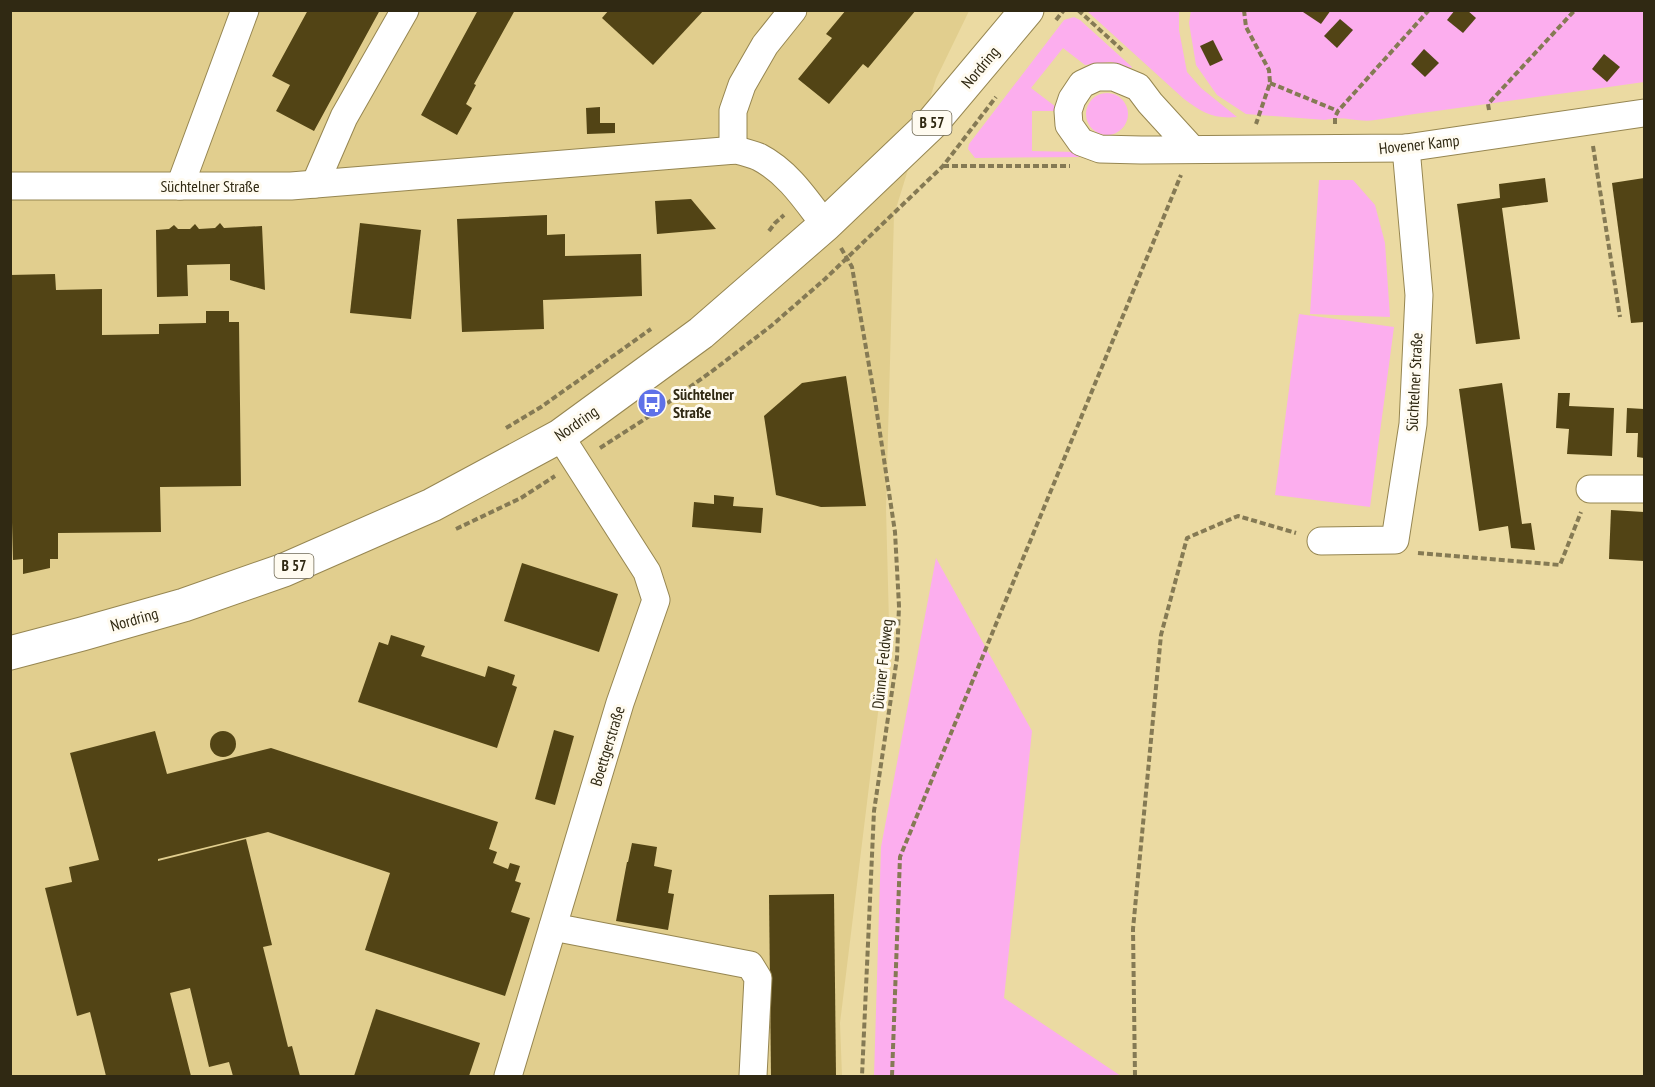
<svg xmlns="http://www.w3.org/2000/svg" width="1655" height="1087" font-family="'PT Sans Narrow',sans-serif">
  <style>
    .built { fill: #e1ce8e }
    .green { fill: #fcaeee }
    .building { fill: #524415 }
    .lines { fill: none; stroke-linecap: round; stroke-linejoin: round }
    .minor-casing { stroke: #968651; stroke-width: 29 }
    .major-casing { stroke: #968651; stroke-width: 35 }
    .path { stroke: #857a54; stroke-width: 4; stroke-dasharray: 6 3; stroke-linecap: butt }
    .minor { stroke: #fff; stroke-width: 27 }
    .major { stroke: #fff; stroke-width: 33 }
    .labels { text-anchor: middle; stroke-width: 6; stroke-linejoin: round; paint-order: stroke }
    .shield { fill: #fffbf0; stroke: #6e6855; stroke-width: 1.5 }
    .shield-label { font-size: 15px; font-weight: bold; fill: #302913 }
    .street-label { font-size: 16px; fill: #302913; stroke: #fffbf0 }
    .poi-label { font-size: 16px; font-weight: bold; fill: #302913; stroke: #fffbf0; text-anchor: start }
  </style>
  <rect width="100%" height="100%" fill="#ebdaa2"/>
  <path class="built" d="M10 11H969L936 79 894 215 886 508 889 623 840 1023 842 1076H11Z"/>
  <g class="green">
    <path d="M1191 10 1644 11V82C1555 95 1465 106 1375 120 1358 123 1342 115 1325 120L1246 114 1217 95 1196 65 1189 23Z"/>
    <path d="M1087 11H1179V30L1187 72 1201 88 1237 117C1213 119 1203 113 1184 99Z"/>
    <path d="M1074 17 1080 20 1132 67 1131 68 1111 62 1085 65 1063 48 1031 88 1056 107 1055 111H1032V151L1075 152 1082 157 975 158 968 149 969 144 1064 20Z"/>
    <circle cx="1107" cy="114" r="21"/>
    <path d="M1319 180H1353L1375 205 1385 243 1390 317 1310 314Z"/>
    <path d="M1299 314 1394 327 1370 507 1275 495Z"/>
    <path d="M936 558 1032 731 1004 998 1121 1076H874L881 847Z"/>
  </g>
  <g class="building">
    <path d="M308 10H380L314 131 276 111 290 85 272 76Z"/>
    <path d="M478 10H515L474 84 476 85 466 104 472 108 457 135 421 115Z"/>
    <path d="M609 10H704L653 65 602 18Z"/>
    <path d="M846 10H916L868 68 863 64 829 104 798 79 832 38 826 34Z"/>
    <path d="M1304 10H1331L1321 24 1303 12Z"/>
    <path d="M1455 10H1467L1476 18 1463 33 1447 20Z"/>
    <path d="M1340 19 1353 30 1337 48 1324 36Z"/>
    <path d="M1213 40 1223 60 1210 66 1200 46Z"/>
    <path d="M1424 49 1439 63 1425 77 1411 64Z"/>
    <path d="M1604 54 1620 67 1607 82 1592 69Z"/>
    <path d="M600 107V123H615V133L587 134 586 108Z"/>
    <path d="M1545 178 1548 202 1502 208 1520 339 1476 344 1457 204 1500 198 1499 184Z"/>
    <path d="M1644 178V322L1631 323 1612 183Z"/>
    <path d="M691 199 716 229 657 234 655 201Z"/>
    <path d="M547 215V235L565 234V256L641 254 642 296 543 300 544 329 462 332 457 219Z"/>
    <path d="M220 223 224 228 262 226 265 290 230 280V264L187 265 188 296 157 297 156 230 169 229 174 225 178 229H190L195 224 199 229 215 228Z"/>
    <path d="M360 223 421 230 411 319 350 313Z"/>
    <path d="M55 274 56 290 102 289V335L159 334V324L206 323V311H229V322H239L241 486 160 487 161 532 58 533V559H50V568L23 574V559L13 560 10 447V275Z"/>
    <path d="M846 376 866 506 821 507 776 495 764 416 802 383Z"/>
    <path d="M1502 383 1522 524 1531 523 1535 550 1511 548 1508 526 1479 531 1459 389Z"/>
    <path d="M1558 393H1570L1569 406 1614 408 1612 456 1567 454 1569 429 1556 428Z"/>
    <path d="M1627 408 1644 409V458L1637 457 1638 433H1626Z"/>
    <path d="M714 495 734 497 733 506 763 508 761 533 692 527 694 502 714 504Z"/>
    <path d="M1611 510 1644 512V561L1609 559Z"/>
    <path d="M522 563 618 594 599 652 504 621Z"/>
    <path d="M391 635 425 646 421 656 485 677 488 666 515 675 512 685 517 687 497 748 358 702 379 642 388 645Z"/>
    <path d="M554 730 574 736 555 805 535 799Z"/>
    <path d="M155 731 167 774 271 748 498 822 489 849 497 852 493 863 508 869 510 863 520 866 515 881 521 883 511 912 530 918 505 996 365 950 390 873 268 832 158 859V861L246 839 272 945 263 947 288 1047 292 1046 300 1076H233L229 1062 209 1067 190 988 170 993 191 1076H106L90 1012 77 1016 45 888 72 882 69 867 99 860 70 753Z"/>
    <circle cx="223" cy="744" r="13"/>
    <path d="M632 843 657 847 654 866 672 870 668 893 674 894 668 930 616 921 627 862H628Z"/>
    <path d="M834 894 836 1076H771L769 895Z"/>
    <path d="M376 1009 480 1043 469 1076H354Z"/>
  </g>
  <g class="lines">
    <g class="minor-casing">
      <g id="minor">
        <path d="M1192 149 1150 103 1138 87 1114 77H1097L1082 84 1072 99 1068 111 1069 125 1081 142 1100 149 1141 150 1406 148 1644 113"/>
        <path d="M733 150V111L742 85 765 45 793 10"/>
        <path d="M315 184 344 117 405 10"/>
        <path d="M10 186H291L736 150C744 152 752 154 759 157 788 172 806 200 825 225"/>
        <path d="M180 186 245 10"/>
        <path d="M1590 489H1644"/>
        <path d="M1321 541 1395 540 1413 424 1419 295 1406 148"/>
        <path d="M553 927 750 965 758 978 753 1076"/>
        <path d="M508 1076 620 703 656 600 647 572 560 436"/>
      </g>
    </g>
    <g class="major-casing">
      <path id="major" d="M10 653 82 634 184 605 284 570 432 505 560 436 701 333 825 225 933 122 1027 10"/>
    </g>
    <g class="path">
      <path d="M1078 10 1122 50"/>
      <path d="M1244 10 1246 27 1269 70 1270 83 1256 124"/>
      <path d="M1056 20 1064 10"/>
      <path d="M1270 83 1338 111"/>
      <path d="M1489 110 1488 104 1575 10"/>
      <path d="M1335 124V117L1338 111 1429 10"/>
      <path d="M1593 146 1620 317"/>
      <path d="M943 166H1070"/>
      <path d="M769 231 775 223 784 215"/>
      <path d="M841 248 852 267 875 400 895 532 899 606 897 658 874 811 862 1076"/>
      <path d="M506 428 541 407 651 329"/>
      <path d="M600 448 645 419 711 372 771 326 825 279 943 166 996 97"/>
      <path d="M456 529 521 498 555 476"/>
      <path d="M1418 553 1560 565 1581 512"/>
      <path d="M892 1076 900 857 1181 175"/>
      <path d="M1135 1076 1133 929 1161 635 1187 538 1238 516 1296 533"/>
    </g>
    <use href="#minor" class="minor"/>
    <use href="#major" class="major"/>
  </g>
  <defs>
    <g id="bus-disc" transform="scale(1.5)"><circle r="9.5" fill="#5e71e8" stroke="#fffbf0"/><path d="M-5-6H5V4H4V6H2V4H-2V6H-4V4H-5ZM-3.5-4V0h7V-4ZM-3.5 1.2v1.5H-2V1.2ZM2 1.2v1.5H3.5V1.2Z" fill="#fff"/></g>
  </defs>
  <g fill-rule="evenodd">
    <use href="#bus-disc" x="652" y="403"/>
  </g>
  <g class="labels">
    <g class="shield">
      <rect x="912.5" y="111" width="39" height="24" rx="4.5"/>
      <rect x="274.5" y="554" width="39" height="24" rx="4.5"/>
    </g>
    <g class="shield-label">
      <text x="932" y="128">B 57</text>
      <text x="294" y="571">B 57</text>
    </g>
    <g class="street-label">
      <text transform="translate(980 67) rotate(-50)" y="6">Nordring</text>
      <text transform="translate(1419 144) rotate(-6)" y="6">Hovener Kamp</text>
      <text x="210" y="192">Süchtelner Straße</text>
      <text transform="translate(1414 382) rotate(-87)" y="6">Süchtelner Straße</text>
      <text transform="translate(576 423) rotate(-35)" y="6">Nordring</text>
      <text transform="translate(134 619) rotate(-16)" y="6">Nordring</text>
      <text transform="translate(882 664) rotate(-84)" y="6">Dünner Feldweg</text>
      <text transform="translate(607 746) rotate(-73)" y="6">Boettgerstraße</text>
    </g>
    <g class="poi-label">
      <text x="673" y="400">Süchtelner<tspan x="673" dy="18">Straße</tspan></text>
    </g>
  </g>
  <rect width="1655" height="1087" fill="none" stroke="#302913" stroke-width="24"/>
</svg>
